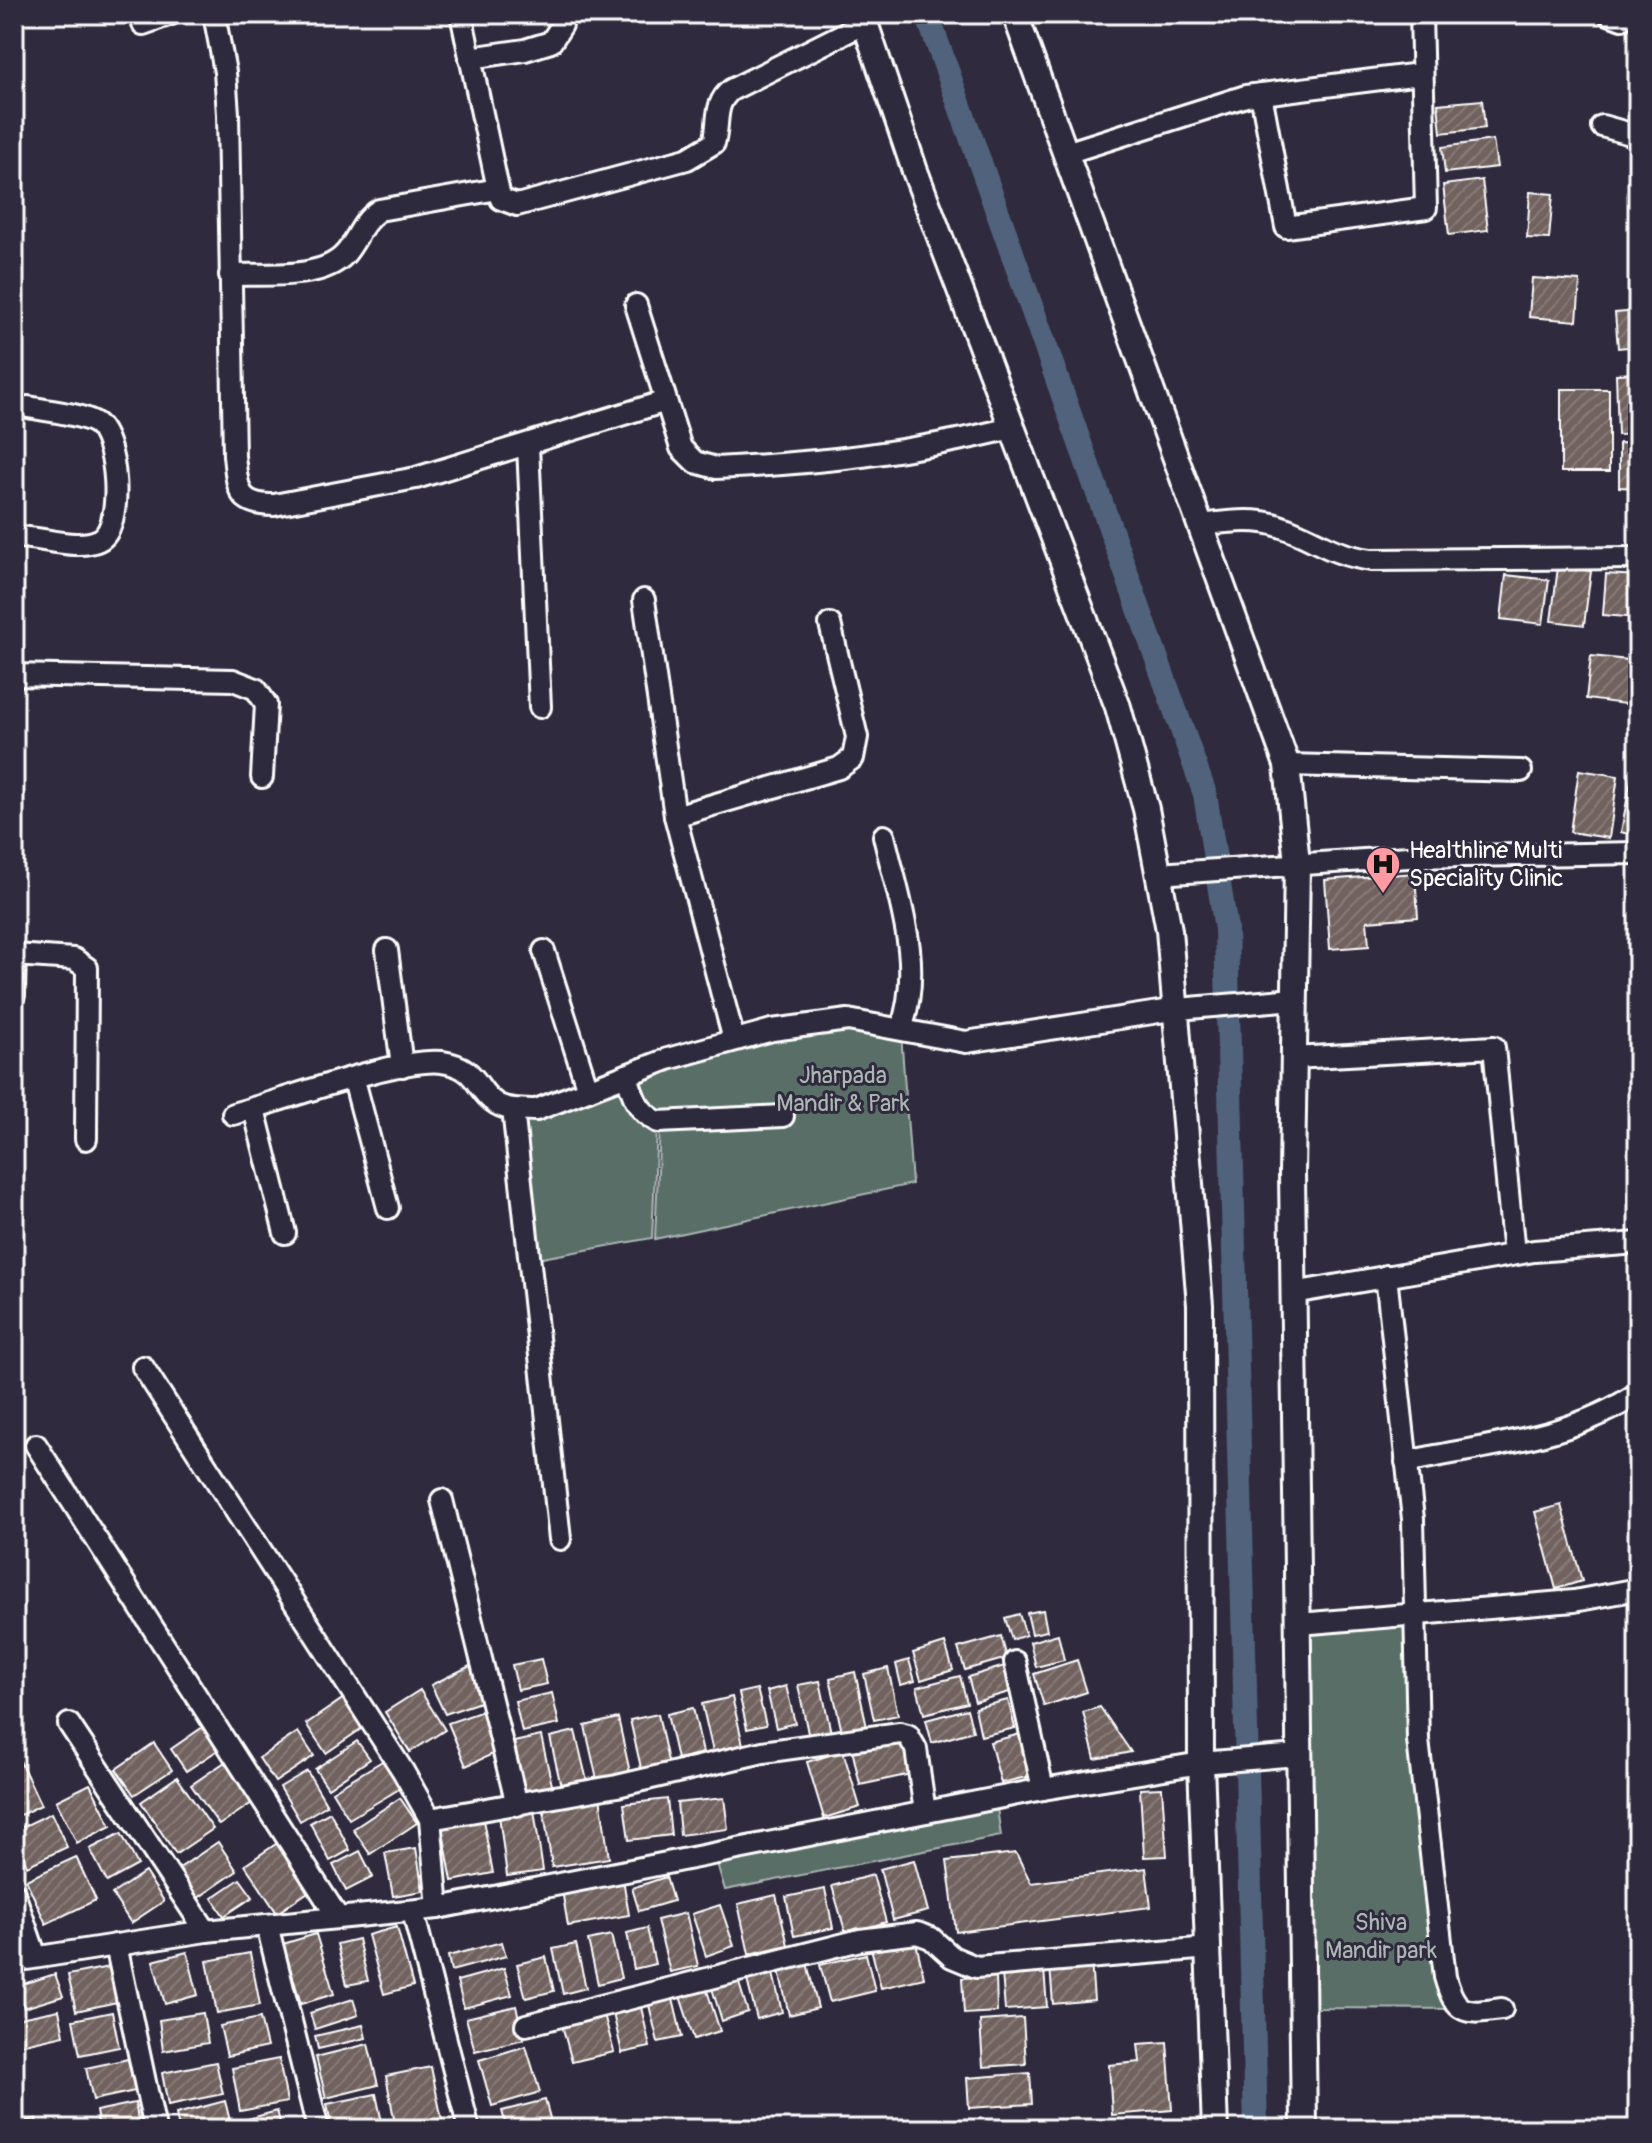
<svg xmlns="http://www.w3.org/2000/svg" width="1652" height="2143" font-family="Pangolin,sans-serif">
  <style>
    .green { fill: #5a6e67; stroke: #acb6b3; stroke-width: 2 }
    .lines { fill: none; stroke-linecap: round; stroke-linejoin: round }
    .canal { stroke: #51637c; stroke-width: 24 }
    .building { fill: url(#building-hatch); stroke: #fff; stroke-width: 2 }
    .minor-casing { stroke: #fff; stroke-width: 26 }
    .tertiary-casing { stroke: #fff; stroke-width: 30 }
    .minor { stroke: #2f2a3d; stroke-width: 20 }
    .tertiary { stroke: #2f2a3d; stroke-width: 24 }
    .labels { text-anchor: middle; stroke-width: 6; stroke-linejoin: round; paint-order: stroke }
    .poi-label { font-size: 24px; fill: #fff; stroke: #2f2a3d; text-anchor: start }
    .park-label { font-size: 24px; fill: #acb6b3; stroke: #2f2a3d }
  </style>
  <defs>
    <pattern id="building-hatch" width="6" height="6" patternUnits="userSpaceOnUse" patternTransform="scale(2)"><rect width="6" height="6" fill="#71625f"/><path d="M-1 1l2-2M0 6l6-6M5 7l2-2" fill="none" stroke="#867a77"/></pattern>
  </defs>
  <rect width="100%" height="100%" fill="#2f2a3d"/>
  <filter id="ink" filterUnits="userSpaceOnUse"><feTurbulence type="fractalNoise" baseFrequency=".0125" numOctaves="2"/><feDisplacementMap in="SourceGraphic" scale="16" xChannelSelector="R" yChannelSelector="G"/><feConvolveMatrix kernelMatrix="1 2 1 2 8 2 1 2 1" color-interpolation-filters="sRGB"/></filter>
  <g filter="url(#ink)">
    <g class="green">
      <path d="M849 1024 901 1033 912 1184 655 1239 660 1126 632 1077 736 1044Z"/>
      <path d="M626 1077 657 1127 652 1238 531 1260 514 1111Z"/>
      <path d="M1416 1615 1460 2009 1313 2008 1308 1627Z"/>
      <path d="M997 1808 1001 1836 725 1890 716 1860Z"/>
    </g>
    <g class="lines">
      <path class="canal" d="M927 14 1205 794 1226 929 1256 2129"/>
    </g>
    <g class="building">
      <path d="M1482 100 1485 128 1441 133 1438 104Z"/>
      <path d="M1493 140 1497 167 1445 173 1442 147Z"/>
      <path d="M1482 180 1488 230 1449 235 1443 185Z"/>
      <path d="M1530 192 1553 194 1549 239 1527 238Z"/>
      <path d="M1638 213V258H1634L1630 214Z"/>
      <path d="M1532 278 1580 281 1577 321 1529 317Z"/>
      <path d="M1638 311V346L1618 348 1615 313Z"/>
      <path d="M1638 373V434L1618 435 1616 374Z"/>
      <rect x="1561" y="389" width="48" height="83"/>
      <path d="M1619 443 1638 444V488L1619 487Z"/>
      <path d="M1558 567 1591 571 1584 625 1551 621Z"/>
      <path d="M1606 574 1638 576V618L1603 615Z"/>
      <path d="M1506 575 1549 580 1543 624 1501 619Z"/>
      <path d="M1591 656 1637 661 1632 705 1586 699Z"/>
      <path d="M1579 770 1618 776 1609 838 1570 832Z"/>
      <path d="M1632 774 1638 775V837L1621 832Z"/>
      <path d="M1415 873 1418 917 1367 921 1369 946 1330 949 1325 880Z"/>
      <path d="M1561 1505 1582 1581 1556 1589 1535 1512Z"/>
      <path d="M1043 1610 1047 1631 1032 1634 1027 1613Z"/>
      <path d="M1019 1614 1026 1635 1012 1640 1005 1618Z"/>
      <path d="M1058 1634 1064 1660 1036 1667 1030 1642Z"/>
      <path d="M1001 1636 1007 1658 965 1670 958 1648Z"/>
      <path d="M945 1643 953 1670 921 1680 913 1653Z"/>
      <path d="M541 1659 547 1684 518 1690 512 1665Z"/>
      <path d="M909 1660 915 1681 901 1685 896 1664Z"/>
      <path d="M1077 1660 1087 1692 1044 1706 1034 1674Z"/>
      <path d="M472 1665 480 1702 445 1714 431 1685Z"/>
      <path d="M1008 1665 1016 1690 975 1702 968 1677Z"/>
      <path d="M888 1668 898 1715 874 1720 864 1674Z"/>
      <path d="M855 1672 868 1732 843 1737 830 1678Z"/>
      <path d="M960 1676 967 1703 924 1714 917 1687Z"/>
      <path d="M820 1681 831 1733 809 1738 798 1685Z"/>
      <path d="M786 1686 795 1723 776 1728 767 1691Z"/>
      <path d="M757 1689 766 1725 747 1729 739 1693Z"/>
      <path d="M420 1690 445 1730 410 1752 385 1712Z"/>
      <path d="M552 1693 559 1724 522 1732 515 1701Z"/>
      <path d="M732 1697 744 1749 714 1756 702 1704Z"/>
      <path d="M344 1698 364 1727 326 1753 306 1724Z"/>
      <path d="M1008 1700 1015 1728 981 1736 975 1708Z"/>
      <path d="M1100 1707 1131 1752 1095 1759 1083 1712Z"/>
      <path d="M693 1708 703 1753 677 1759 667 1714Z"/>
      <path d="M967 1709 973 1731 932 1743 926 1720Z"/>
      <path d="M483 1711 493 1754 466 1766 448 1723Z"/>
      <path d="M658 1714 669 1766 642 1772 630 1720Z"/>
      <path d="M618 1718 631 1777 598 1784 585 1726Z"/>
      <path d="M206 1725 221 1748 186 1771 171 1749Z"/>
      <path d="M575 1731 588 1785 562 1791 550 1737Z"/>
      <path d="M298 1732 314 1756 275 1782 259 1758Z"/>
      <path d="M1024 1733 1035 1775 1001 1783 990 1742Z"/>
      <path d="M541 1736 554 1794 527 1801 514 1742Z"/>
      <path d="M903 1738 911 1774 860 1785 852 1749Z"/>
      <path d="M357 1741 370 1759 328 1788 315 1769Z"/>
      <path d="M154 1743 172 1770 134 1795 116 1769Z"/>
      <path d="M843 1751 860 1807 824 1818 807 1762Z"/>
      <path d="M18 1757 41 1805 14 1818V1759Z"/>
      <path d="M228 1760 255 1801 219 1825 191 1785Z"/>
      <path d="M384 1760 401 1788 349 1819 332 1791Z"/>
      <path d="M307 1771 327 1805 300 1821 280 1787Z"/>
      <path d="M177 1777 213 1829 176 1854 141 1802Z"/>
      <path d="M90 1784 111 1826 77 1843 56 1801Z"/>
      <path d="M1162 1788 1167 1856 1144 1857 1140 1789Z"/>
      <path d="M600 1797 609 1858 552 1867 543 1805Z"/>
      <path d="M400 1798 417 1823 370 1854 353 1829Z"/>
      <path d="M724 1798 728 1829 680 1835 677 1803Z"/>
      <path d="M667 1799 671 1835 629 1840 624 1804Z"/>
      <path d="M534 1810 543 1871 507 1876 499 1815Z"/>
      <path d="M330 1812 350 1850 330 1861 310 1823Z"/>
      <path d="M51 1813 67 1847 27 1866 14 1831Z"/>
      <path d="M483 1820 493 1873 452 1881 442 1827Z"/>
      <path d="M121 1833 138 1865 107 1882 90 1849Z"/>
      <path d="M218 1842 237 1871 198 1898 178 1869Z"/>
      <path d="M279 1842 311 1890 277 1913 245 1865Z"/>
      <path d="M416 1848 423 1891 393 1896 385 1853Z"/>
      <path d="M360 1851 373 1877 346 1891 333 1865Z"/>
      <path d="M1016 1853 1031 1883 1146 1868 1151 1907 956 1932 947 1861Z"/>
      <path d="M76 1857 96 1900 46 1924 26 1880Z"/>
      <path d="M914 1860 928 1911 893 1920 880 1869Z"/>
      <path d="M145 1872 164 1901 131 1923 112 1894Z"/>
      <path d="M873 1875 886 1922 846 1934 832 1886Z"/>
      <path d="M666 1877 673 1901 639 1911 632 1888Z"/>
      <path d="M240 1879 253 1897 224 1916 212 1898Z"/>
      <path d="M623 1879 629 1915 568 1926 562 1890Z"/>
      <path d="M825 1889 833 1928 794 1936 786 1897Z"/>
      <path d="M776 1895 788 1945 749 1954 738 1904Z"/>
      <path d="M720 1905 734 1946 706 1956 692 1914Z"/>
      <path d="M686 1913 698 1966 670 1972 657 1920Z"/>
      <path d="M397 1927 413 1986 384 1994 368 1935Z"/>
      <path d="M647 1928 655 1964 634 1969 627 1933Z"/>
      <path d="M316 1934 334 1994 301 2004 283 1944Z"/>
      <path d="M611 1935 621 1978 598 1984 588 1940Z"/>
      <path d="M915 1938 924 1978 881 1988 871 1948Z"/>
      <path d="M358 1939 368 1981 347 1985 337 1944Z"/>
      <path d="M502 1942 506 1956 451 1971 448 1956Z"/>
      <path d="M576 1944 586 1988 563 1994 553 1949Z"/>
      <path d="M187 1952 198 1995 165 2004 153 1961Z"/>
      <path d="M250 1953 260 2005 217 2013 207 1961Z"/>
      <path d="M866 1954 875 1991 830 2002 820 1965Z"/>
      <path d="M546 1957 554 1991 526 1998 517 1964Z"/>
      <path d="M806 1959 818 2008 789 2015 778 1966Z"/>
      <path d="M1091 1961 1094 2000 1053 2004 1050 1966Z"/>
      <path d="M109 1967 117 2002 76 2011 68 1975Z"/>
      <path d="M504 1968 512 1995 464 2008 457 1981Z"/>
      <path d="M772 1969 782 2012 757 2019 746 1976Z"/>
      <path d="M1044 1969 1047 2007 1005 2010 1002 1973Z"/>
      <path d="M55 1974 63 1996 24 2008 17 1986Z"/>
      <path d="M996 1976 997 2012 964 2014 962 1978Z"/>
      <path d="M737 1977 748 2012 722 2021 711 1985Z"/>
      <path d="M705 1984 720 2031 694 2039 679 1993Z"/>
      <path d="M353 1999 358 2015 315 2029 310 2013Z"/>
      <path d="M673 1999 682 2037 658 2042 649 2005Z"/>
      <path d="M516 2006 524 2039 475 2051 466 2018Z"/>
      <path d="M641 2007 650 2047 622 2053 613 2013Z"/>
      <path d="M59 2010 64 2035 20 2045 15 2019Z"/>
      <path d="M112 2012 119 2047 80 2055 73 2020Z"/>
      <path d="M203 2013 208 2043 163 2051 159 2020Z"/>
      <path d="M604 2014 614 2052 572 2062 562 2025Z"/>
      <path d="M260 2018 267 2047 227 2056 220 2026Z"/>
      <path d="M1023 2018 1026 2064 983 2067 980 2021Z"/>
      <path d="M363 2025 366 2038 318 2049 315 2036Z"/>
      <path d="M1167 2042 1172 2110 1112 2115 1109 2065 1140 2062 1138 2044Z"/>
      <path d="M368 2044 378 2085 326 2098 316 2057Z"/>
      <path d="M526 2046 540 2092 492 2106 479 2060Z"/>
      <path d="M128 2059 135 2091 93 2100 86 2068Z"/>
      <path d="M279 2059 287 2102 240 2111 232 2068Z"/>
      <path d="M216 2062 223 2094 168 2105 162 2073Z"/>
      <path d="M431 2067 442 2120 396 2129 386 2076Z"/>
      <path d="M1030 2073 1032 2104 969 2108 967 2078Z"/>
      <path d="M376 2094 383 2127 332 2129 327 2104Z"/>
      <path d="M545 2100 553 2129H507L502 2111Z"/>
      <path d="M225 2101 232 2129H179L176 2114Z"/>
      <path d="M135 2103 140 2129H99L96 2111Z"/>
      <path d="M277 2111 282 2129H247L244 2120Z"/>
      <path d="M36 2119 38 2129H14V2123Z"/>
    </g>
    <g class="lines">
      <g class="minor-casing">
        <g id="minor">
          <path d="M214 14 225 72 228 114 234 456C238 488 236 505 274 505L416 478 666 401"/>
          <path d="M461 14 498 189 501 199 517 205 687 159 714 143C720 123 713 104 731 90L865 23"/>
          <path d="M1609 14 1622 19"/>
          <path d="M143 24 171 14"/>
          <path d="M470 58 525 50 551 42 562 25V14"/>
          <path d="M1261 94 1286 227 1426 208 1421 14"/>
          <path d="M1602 126 1638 136"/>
          <path d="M1066 153 1246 96 1420 74"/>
          <path d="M230 275C263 273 321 281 345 254 358 239 361 222 379 210L498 189"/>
          <path d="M636 305 681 448 695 462 716 468C822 463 909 453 1012 428"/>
          <path d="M528 446 540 707"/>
          <path d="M1200 525C1227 522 1256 517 1282 527 1317 539 1329 554 1371 560L1638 558"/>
          <path d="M14 537C39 536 77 551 99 540 125 528 118 435 94 422 76 413 48 411 28 407"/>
          <path d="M644 600 675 816 734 1040"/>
          <path d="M14 675 233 680 256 689 266 704 262 777"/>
          <path d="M1287 765 1521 771"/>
          <path d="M675 816 839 768 853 758 857 737 830 624"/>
          <path d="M884 836C899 901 924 964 901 1029"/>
          <path d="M1158 874 1408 857 1638 853"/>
          <path d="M387 950 402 1066"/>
          <path d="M544 951 588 1090"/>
          <path d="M14 955 74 959 87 968 86 1139"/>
          <path d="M14 995 15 955"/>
          <path d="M1293 1058 1494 1047 1514 1254"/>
          <path d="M627 1075C633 1097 637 1111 658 1122L783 1116"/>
          <path d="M354 1080 388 1208"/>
          <path d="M254 1109 285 1233"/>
          <path d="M513 1109 560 1539"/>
          <path d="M233 1114C281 1101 398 1057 442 1062 478 1067 475 1089 494 1102 505 1111 523 1109 536 1110L668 1059 772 1030 848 1020 966 1042 1178 1009 1295 999"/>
          <path d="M1386 1276 1413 1519 1418 1740 1445 1977C1456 2016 1466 2014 1502 2009"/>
          <path d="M1293 1293 1534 1251 1638 1243"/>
          <path d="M143 1367 403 1771 430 1819 438 1908"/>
          <path d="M36 1445 337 1916"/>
          <path d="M1406 1462C1484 1445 1572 1439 1638 1393"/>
          <path d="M442 1500 517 1805"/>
          <path d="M1299 1624 1574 1601 1638 1589"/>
          <path d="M1015 1662 1043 1789"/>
          <path d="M69 1724 206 1931"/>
          <path d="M430 1819 617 1786 763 1752 900 1733 908 1735 916 1749 925 1812"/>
          <path d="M14 1893 36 1957"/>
          <path d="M413 1912 469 2129"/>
          <path d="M267 1925 318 2129"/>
          <path d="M116 1945 155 2129"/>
          <path d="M14 1961 206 1931 438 1908 1043 1789 1201 1763 1298 1755"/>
          <path d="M526 2025 860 1940 917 1933 931 1938 952 1957 976 1967 1210 1948"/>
        </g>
      </g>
      <g class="tertiary-casing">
        <g id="tertiary">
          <path d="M862 14 915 171 1118 707 1146 809 1169 930 1200 1305 1201 1763 1215 2129"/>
          <path d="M1015 14 1287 765 1297 863 1292 1173 1304 2129"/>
        </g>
      </g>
      <use href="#minor" class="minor"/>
      <use href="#tertiary" class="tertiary"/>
    </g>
  </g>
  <defs>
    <g id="hospital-pin" transform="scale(1.8)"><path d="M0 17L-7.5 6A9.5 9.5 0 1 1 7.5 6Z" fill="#ff9aa2" stroke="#2f2a3d"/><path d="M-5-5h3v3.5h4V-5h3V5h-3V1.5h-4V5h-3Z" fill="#111"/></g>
  </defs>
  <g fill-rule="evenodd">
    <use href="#hospital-pin" x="1383" y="864"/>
  </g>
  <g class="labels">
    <g class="poi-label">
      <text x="1409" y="858">Healthline Multi<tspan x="1409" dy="28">Speciality Clinic</tspan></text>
    </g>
    <g class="park-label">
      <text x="843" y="1083">Jharpada<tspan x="843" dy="28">Mandir &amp; Park</tspan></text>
      <text x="1381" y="1930">Shiva<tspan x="1381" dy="28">Mandir park</tspan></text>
    </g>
  </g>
  <rect width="1652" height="2143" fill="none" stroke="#2f2a3d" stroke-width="48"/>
  <rect x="24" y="24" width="1604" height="2095" fill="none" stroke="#fff" stroke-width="3" filter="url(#ink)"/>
</svg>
